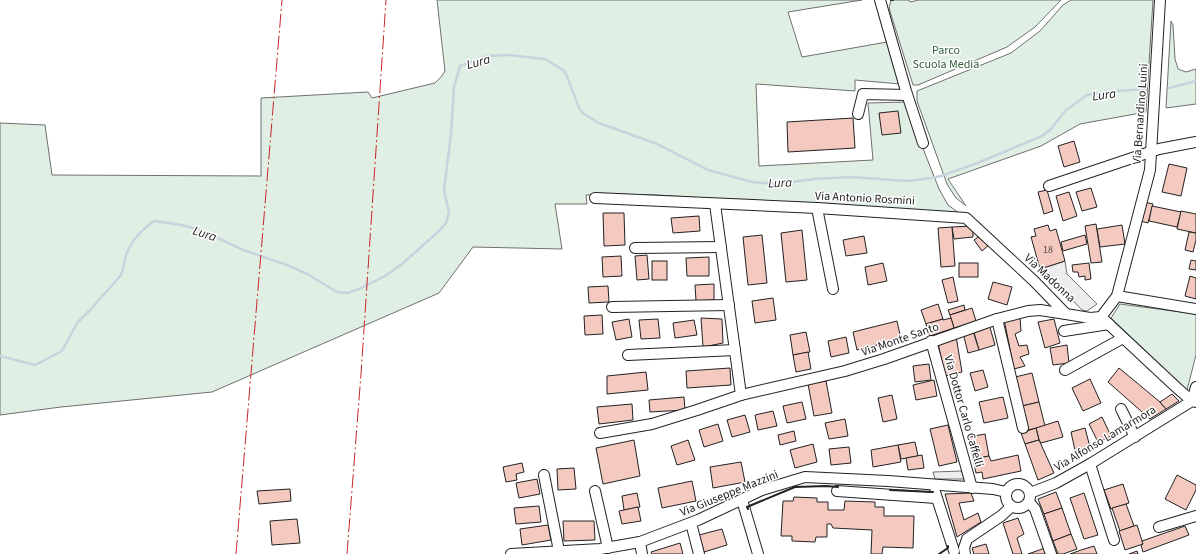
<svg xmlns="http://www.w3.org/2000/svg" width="1196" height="554" font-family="'Source Sans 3',sans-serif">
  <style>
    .green { fill: #e0efe3; stroke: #6f6f6f }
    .parking { fill: #ededed; stroke: #6f6f6f }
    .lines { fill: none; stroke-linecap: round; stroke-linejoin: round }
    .stream { stroke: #c7d3dd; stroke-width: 2.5 }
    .building { fill: #f3c9c0; stroke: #222 }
    .minor-casing { stroke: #222; stroke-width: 12 }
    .minor { stroke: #fff; stroke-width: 10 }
    .wall { stroke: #222; stroke-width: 2 }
    .power { stroke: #c62828; stroke-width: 1; stroke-dasharray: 14 3 2 3; stroke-linecap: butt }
    .labels { text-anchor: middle; stroke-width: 3; stroke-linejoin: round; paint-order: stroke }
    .number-label { font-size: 10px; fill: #564c4a }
    .park-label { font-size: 12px; fill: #2f5e38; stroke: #fff }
    .street-label { font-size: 12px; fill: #222; stroke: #fff }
    .water-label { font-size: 13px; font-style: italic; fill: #222; stroke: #fff }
  </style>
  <rect width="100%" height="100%" fill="#fff"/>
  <g class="green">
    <path d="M437 0H862L788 12 802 57 887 42 900 84 855 80V91L756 84 759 166 873 160 868 103 907 102 922 146 939 189 948 205 959 213 656 195 613 194 586 195 587 204H555L562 249 473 247 439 293 212 392 61 407 0 415V123L45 125 52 175 261 176V98L368 92 372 98 435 83 441 77 445 71Z"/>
    <path d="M891 0H909L910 2 919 0H1061L1035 27 1007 47 918 85H913L889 8Z"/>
    <path d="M1071 0H1153L1146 112 1080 124 1041 146 948 179 966 206 956 198 947 184 917 101V91L1011 53 1040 31 1063 5Z"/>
    <path d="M1171 21 1173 25 1175 59 1178 69 1186 72 1196 69V104L1166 108Z"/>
    <path d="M1120 304 1196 314V355L1187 390 1111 318Z"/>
  </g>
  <g class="parking">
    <path d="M1065 261 1067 274 1097 304 1087 311 1082 310 1056 283 1048 279 1045 270 1040 269Z"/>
    <path d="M962 471 964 479H935L933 472Z"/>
  </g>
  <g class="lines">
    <g class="stream">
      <path d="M1169 88 1196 81"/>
      <path d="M0 356 35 365 62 351 77 323 90 310 121 275C124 268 124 262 126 256 130 242 143 229 154 221L181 225 201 230 243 250 287 265 307 274 337 292 348 293 359 289 385 276 402 264 439 231 446 223 449 213 444 190 451 134 454 87 460 66 487 56 509 55 545 59 563 70 567 76 579 108 584 114 599 123 657 144 708 170 752 182 776 184 814 179 852 177 907 181 931 178 941 176 975 164 1042 136 1051 129 1065 111 1087 95 1104 92 1145 89"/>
    </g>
  </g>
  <g class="building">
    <path d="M898 111 901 133 882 135 879 113Z"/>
    <path d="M853 118 855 148 788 152 787 122Z"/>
    <path d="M1074 141 1080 162 1064 167 1058 146Z"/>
    <path d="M1169 164 1187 168 1181 196 1162 192Z"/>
    <path d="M1091 188 1097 207 1082 211 1076 192Z"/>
    <path d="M1047 190 1053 211 1044 214 1038 192Z"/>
    <path d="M1069 192 1077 216 1063 221 1056 196Z"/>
    <path d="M1144 202 1153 204 1148 223 1140 221Z"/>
    <path d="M1152 206 1181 212 1177 227 1149 221Z"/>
    <path d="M1181 211 1196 214V233L1177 229Z"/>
    <path d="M603 213H624L625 245 604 246Z"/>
    <path d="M699 216 700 231 673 233 671 218Z"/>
    <path d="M1096 224 1102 262 1091 263 1085 226Z"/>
    <path d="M1048 225 1050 231 1056 229 1065 261 1040 269 1031 237 1036 236 1034 229Z"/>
    <path d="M1122 225 1125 244 1100 247 1097 229Z"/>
    <path d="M973 226V237L954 239 952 227Z"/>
    <path d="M952 227 955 266 941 267 938 228Z"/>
    <path d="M802 230 807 280 786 282 781 233Z"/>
    <path d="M1189 232 1196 233V240L1193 252 1185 250Z"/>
    <path d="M762 235 767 283 748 285 743 237Z"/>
    <path d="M981 235 989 245 982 251 974 240Z"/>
    <path d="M1085 235 1087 244 1063 251 1061 242Z"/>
    <path d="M864 236 867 253 846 256 843 240Z"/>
    <path d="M647 255 649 279 637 280 635 256Z"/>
    <path d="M621 256 622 276 603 277 602 257Z"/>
    <path d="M709 257V276H687L686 258Z"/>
    <path d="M1191 260 1196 261V270L1189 269Z"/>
    <rect x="652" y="261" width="15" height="19"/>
    <path d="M883 263 887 281 868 285 865 267Z"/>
    <rect x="959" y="263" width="19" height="14"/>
    <path d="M1089 263 1091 279 1085 280V276L1079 277 1078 272H1073L1072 265Z"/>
    <path d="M1190 276 1196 278V299L1185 296Z"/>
    <path d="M953 277 958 301 948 303 942 280Z"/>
    <path d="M993 282 1012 287 1007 305 988 299Z"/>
    <path d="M714 284V300L696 301 695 285Z"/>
    <path d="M608 286 609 302 589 303 588 287Z"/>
    <path d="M773 298 776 320 755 323 752 301Z"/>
    <path d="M938 304 943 319 926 324 921 310Z"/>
    <path d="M964 305 965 310 950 315 948 310Z"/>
    <path d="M972 308 976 321 954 328 950 315Z"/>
    <path d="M602 315 603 334 585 335 584 316Z"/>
    <path d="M1020 317 1021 331 1015 334 1019 346 1027 345 1029 354 1020 357 1025 366 1014 369 1004 319Z"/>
    <path d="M701 318 722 319 723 343 703 347Z"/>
    <path d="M951 318 954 328 930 336 926 324 943 319V320Z"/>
    <path d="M629 319 632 337 616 340 612 322Z"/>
    <path d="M658 319 660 338 641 339 639 320Z"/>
    <path d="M1054 319 1060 343 1045 348 1038 322Z"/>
    <path d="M694 320 697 335 675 338 673 323Z"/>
    <path d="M897 321 901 339 857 350 853 332Z"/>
    <path d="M989 324 995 345 979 350 973 329Z"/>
    <path d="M973 331 979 350 968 353 963 333Z"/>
    <path d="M806 332 810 352 793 355 790 335Z"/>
    <path d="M956 336 962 372 945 376 938 343Z"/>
    <path d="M846 337 849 353 831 357 828 341Z"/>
    <path d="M1067 345 1069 363 1053 365 1050 348Z"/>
    <path d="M808 352 811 369 796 372 793 355Z"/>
    <path d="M929 364 931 380 915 382 913 366Z"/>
    <path d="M730 368 731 385 687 388 686 371Z"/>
    <path d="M1119 368 1160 402 1166 409 1150 419 1108 382Z"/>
    <path d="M983 370 988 387 975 391 970 373Z"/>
    <path d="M646 372 648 390 607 394V376Z"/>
    <path d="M1032 373 1039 402 1022 406 1015 377Z"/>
    <path d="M1090 379 1101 403 1083 411 1072 388Z"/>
    <path d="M934 380 937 396 916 400 913 385Z"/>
    <path d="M826 381 832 413 814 416 808 384Z"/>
    <path d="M1172 394 1179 401 1166 409 1160 402Z"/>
    <path d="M892 395 897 419 883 422 878 398Z"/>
    <path d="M684 397 685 410 650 412 649 400Z"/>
    <path d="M1003 397 1008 418 984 423 979 402Z"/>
    <path d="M802 402 806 419 787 423 783 406Z"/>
    <path d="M1039 402 1045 426 1028 430 1022 406Z"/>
    <path d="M632 404 633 420 599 424 597 407Z"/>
    <path d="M773 411 777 426 758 430 755 415Z"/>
    <path d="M745 415 750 432 732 437 727 420Z"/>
    <path d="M1102 417 1111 436 1098 442 1089 424Z"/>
    <path d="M845 419 848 436 829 439 825 423Z"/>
    <path d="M1058 421 1063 437 1041 443 1039 440 1036 428Z"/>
    <path d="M718 424 723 441 704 447 699 430Z"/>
    <path d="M948 425 957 462 939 466 930 429Z"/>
    <path d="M1036 428 1039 440 1025 444 1021 433Z"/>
    <path d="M1085 428 1091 451 1076 455 1071 432Z"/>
    <path d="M794 431 796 441 780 445 778 435Z"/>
    <path d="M985 434 989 456 973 459 969 437Z"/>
    <path d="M634 440 640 476 603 484 596 448Z"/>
    <path d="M688 440 695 460 677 465 671 446Z"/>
    <path d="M1039 440 1054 473 1038 480 1025 444Z"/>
    <path d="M915 442 918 456 901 459 898 445Z"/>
    <path d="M813 444 817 462 795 468 790 450Z"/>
    <path d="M898 445 901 462 873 467 871 450Z"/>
    <path d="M849 447 851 463 831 465 829 449Z"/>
    <path d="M922 455 924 468 908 470 906 458Z"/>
    <path d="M1018 455 1021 471 983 479 982 472 976 473 973 459 989 456 991 461Z"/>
    <path d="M741 462 745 482 713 488 710 467Z"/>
    <path d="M522 463 524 472 516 474 517 480 506 482 503 467Z"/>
    <path d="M574 468 576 489 558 490 557 469Z"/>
    <path d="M1177 475 1196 485V490L1186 510 1165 499Z"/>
    <path d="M537 479 540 494 519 498 516 483Z"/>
    <path d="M692 481 696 501 662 508 658 488Z"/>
    <path d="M1123 484 1129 503 1111 509 1104 490Z"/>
    <path d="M290 489 291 501 259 504 257 491Z"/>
    <path d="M1056 492 1062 508 1044 514 1038 499Z"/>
    <path d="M637 493 640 507 624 510 622 496Z"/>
    <path d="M971 493 974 501 959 503 964 520 978 513 981 522 957 537 945 494Z"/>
    <path d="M1084 493 1098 535 1084 539 1070 498Z"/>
    <path d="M794 497 817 498V502H828V510H844L845 501 875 502V507H884V516H914L913 548 883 547 882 554H871L872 530 833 528 831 524H827V537H816L815 542 792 541V536H781L783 501H793Z"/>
    <path d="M1126 504 1134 526 1120 531 1112 508Z"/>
    <path d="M539 506 541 522 516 524 514 508Z"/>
    <path d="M638 507 641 521 622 524 619 511Z"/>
    <path d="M1062 508 1071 534 1053 541 1044 514Z"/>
    <path d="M1018 518 1024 534 1017 538 1022 554H1013L1003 523Z"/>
    <path d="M297 519 300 543 272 545 270 521Z"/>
    <path d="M563 521H594L595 540 564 541Z"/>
    <path d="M548 525 551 540 522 545 520 529Z"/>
    <path d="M1137 525 1143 544 1125 550 1119 531Z"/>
    <path d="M1185 526 1189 535 1143 552 1141 545 1143 544 1142 541Z"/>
    <path d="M722 529 727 545 704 552 699 535Z"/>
    <path d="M1071 534 1077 549 1063 554H1058L1053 541Z"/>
    <path d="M680 543 683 554H652L651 552Z"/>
    <path d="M986 544 989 554H974L972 548Z"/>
    <path d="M1094 546 1097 554H1070L1081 550Z"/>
    <path d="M1045 548 1047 554H1028Z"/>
    <path d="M1137 551 1138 554H1129Z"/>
  </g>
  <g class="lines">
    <g class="minor-casing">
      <g id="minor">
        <path d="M880 0 906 91 923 143"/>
        <path d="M858 114 863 94 907 95"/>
        <path d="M1049 186 1159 149 1196 142"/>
        <path d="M595 198 817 208 966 218 1034 281 1066 314 1090 318 1101 317 1177 388 1192 401 1196 402"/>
        <path d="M715 204 741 395"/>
        <path d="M817 208 833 289"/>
        <path d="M635 248 721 247"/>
        <path d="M1117 296 1196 309"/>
        <path d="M612 307 729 305"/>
        <path d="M1101 317 1117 296 1150 170 1160 0"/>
        <path d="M997 319 1023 428"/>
        <path d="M1064 331 1109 324"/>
        <path d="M931 341 972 488"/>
        <path d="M628 355 735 350"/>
        <path d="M1065 370 1123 338"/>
        <path d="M1192 401 1196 387"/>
        <path d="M1121 409 1135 437"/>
        <path d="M600 433 652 424 697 410 741 395 845 371 884 359 997 319 1028 311 1040 310 1066 314"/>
        <path d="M1090 464 1114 540"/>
        <path d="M544 475 559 551"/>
        <circle cx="1018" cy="496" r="12"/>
        <path d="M595 491 608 548"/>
        <path d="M837 491 936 498"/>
        <path d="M935 492 954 551"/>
        <path d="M1030 493 1056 483 1090 464 1192 401"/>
        <path d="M742 500 758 554"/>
        <path d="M1029 502 1035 509 1051 554"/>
        <path d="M691 523 699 554"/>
        <path d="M1159 527 1196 516"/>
        <path d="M640 542 642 554"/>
        <path d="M511 554 600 549 640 542 698 520 762 490 805 477 888 481 993 489 1006 492"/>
        <path d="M965 554 964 548 967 539 1001 516 1011 507"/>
      </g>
    </g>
    <use href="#minor" class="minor"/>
    <g class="wall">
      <path d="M891 0H893"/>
      <path d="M890 490 933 492"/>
      <path d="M748 509 747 507 795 487 826 486 838 487"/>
      <path d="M939 554 948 548V546"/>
    </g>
    <g class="power">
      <path d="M236 554 282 0"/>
      <path d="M347 554 361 374 386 0"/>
    </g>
  </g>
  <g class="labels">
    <g class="number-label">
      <text x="1048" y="253">18</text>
    </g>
    <g class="park-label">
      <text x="946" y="54">Parco<tspan x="946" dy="14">Scuola Media</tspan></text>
    </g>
    <g class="street-label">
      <text transform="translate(1140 114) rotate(-86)" y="4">Via Bernardino Luini</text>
      <text transform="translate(865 198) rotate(3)" y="4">Via Antonio Rosmini</text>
      <text transform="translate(1050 278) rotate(43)" y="4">Via Madonna</text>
      <text transform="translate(900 339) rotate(-19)" y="4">Via Monte Santo</text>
      <text transform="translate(964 411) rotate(74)" y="4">Via Dottor Carlo Caffelli</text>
      <text transform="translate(1105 438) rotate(-31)" y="4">Via Alfonso Lamarmora</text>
      <text transform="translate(729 493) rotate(-22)" y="4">Via Giuseppe Mazzini</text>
    </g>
    <g class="water-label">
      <text transform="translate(478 61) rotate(-15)" y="5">Lura</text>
      <text transform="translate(1104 94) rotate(-7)" y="5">Lura</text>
      <text transform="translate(780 182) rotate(-2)" y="5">Lura</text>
      <text transform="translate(205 233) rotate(18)" y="5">Lura</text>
    </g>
  </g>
</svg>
